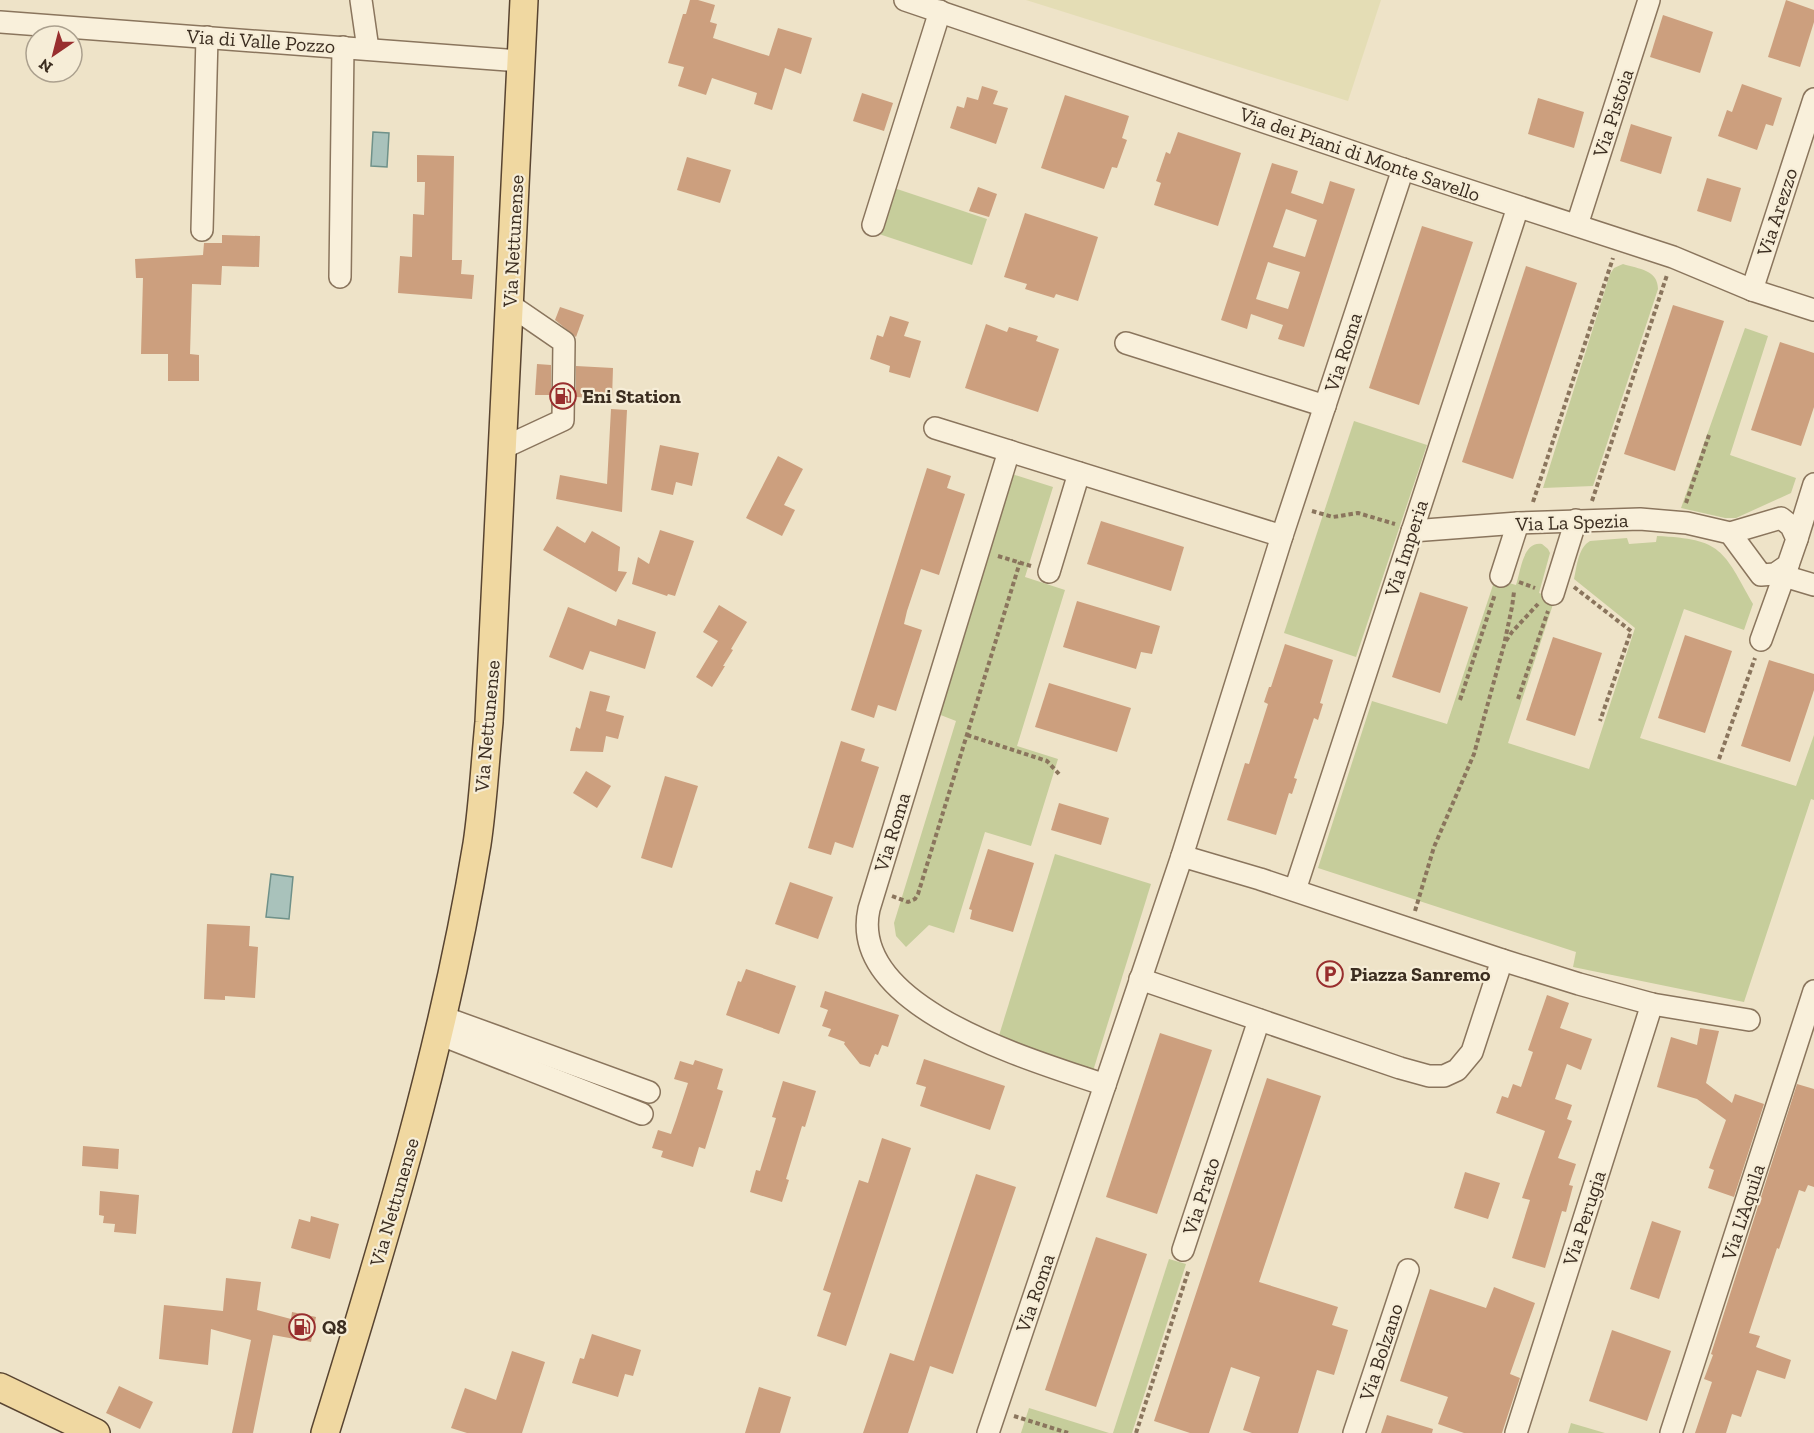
<svg xmlns="http://www.w3.org/2000/svg" width="1814" height="1433" font-family="'Zilla Slab',serif">
  <style>
    .farmland { fill: #e4ddb5 }
    .green { fill: #c6cd9b }
    .water { fill: #a9c2bb; stroke: #6f9189; stroke-width: 1.5 }
    .building { fill: #cc9f7e; fill-rule: evenodd }
    .lines { fill: none; stroke-linecap: round; stroke-linejoin: round }
    .minor-casing { stroke: #8a755d; stroke-width: 24 }
    .major-casing { stroke: #584431; stroke-width: 30 }
    .path { stroke: #8a755d; stroke-width: 4; stroke-dasharray: 4.5 3; stroke-linecap: butt }
    .minor { stroke: #f9f0db; stroke-width: 21 }
    .major { stroke: #f0d8a1; stroke-width: 27 }
    .labels { text-anchor: middle; stroke-width: 4.5; stroke-linejoin: round; paint-order: stroke }
    .street-label { font-size: 20px; fill: #3b2d20; stroke: #f6edd7 }
    .poi-label { font-size: 20px; font-weight: bold; fill: #3b2d20; stroke: #f6edd7; text-anchor: start }
  </style>
  <rect width="100%" height="100%" fill="#eee3c8"/>
  <path class="farmland" d="M1026 0H1381L1348 101Z"/>
  <g class="green">
    <path d="M894 188 987 219 972 265 879 234Z"/>
    <path d="M1623 264C1639 269 1658 270 1658 289L1593 486 1543 488 1610 274 1614 268Z"/>
    <path d="M1745 328 1768 336 1730 455 1796 478 1791 493 1736 518H1725L1681 508Z"/>
    <path d="M1354 421 1427 445 1356 657 1284 633Z"/>
    <path d="M1012 474 1053 487 1025 577 1065 590 1017 746 1058 759 1031 846 985 832 954 933 929 925 906 947 896 936 894 923 956 721 938 714Z"/>
    <path d="M1657 536C1722 539 1723 550 1753 604L1744 630 1684 609 1640 738 1796 786 1814 735V800L1811 799 1744 1002 1573 967 1576 952 1318 868 1372 701 1447 724 1495 579 1516 585C1521 570 1523 541 1542 544L1548 549 1550 553 1539 593 1555 598 1508 743 1589 769 1635 628 1574 579C1577 566 1578 548 1590 541L1627 538 1629 544 1656 542Z"/>
    <path d="M1055 854 1151 884 1093 1071 997 1042Z"/>
    <path d="M1169 1259 1186 1264 1132 1433H1113Z"/>
    <path d="M1029 1408 1109 1433H1021Z"/>
    <path d="M1571 1423 1605 1433H1568Z"/>
  </g>
  <g class="water">
    <path d="M373 132 389 133 387 167 371 166Z"/>
    <path d="M271 874 293 877 289 919 266 917Z"/>
  </g>
  <g class="building">
    <path d="M690 0H698L715 5 710 22 717 24 713 38 769 56 778 28 812 38 801 74 785 68 772 110 754 104 757 93 712 78 706 95 678 86 684 67 668 63 683 14H686Z"/>
    <path d="M1786 0 1814 10V22L1800 67 1768 57Z"/>
    <path d="M1663 15 1713 32 1700 73 1650 57Z"/>
    <path d="M1742 84 1782 98 1773 126 1766 124 1757 150 1718 136 1727 110 1732 112Z"/>
    <path d="M982 86 998 91 993 104 1008 108 996 144 950 128 957 106 964 108 967 97 978 100Z"/>
    <path d="M862 93 893 103 884 131 853 121Z"/>
    <path d="M1065 95 1129 116 1122 138 1127 140 1117 168 1112 167 1104 189 1041 168Z"/>
    <path d="M1538 98 1584 112 1574 148 1528 134Z"/>
    <path d="M1631 124 1672 137 1661 174 1620 161Z"/>
    <path d="M1178 132 1241 153 1218 226 1154 205 1161 183 1156 181 1166 152 1170 154Z"/>
    <path d="M417 155 454 156 452 260H462L461 274 474 275 472 299 398 293 400 256 412 257 413 214 424 215 425 182H417Z"/>
    <path d="M687 157 731 170 720 203 677 190Z"/>
    <path d="M1272 163 1298 171 1291 193 1323 204 1330 181 1355 189 1304 347 1278 339 1283 325 1251 314 1247 329 1221 320ZM1286 209 1317 220 1305 257 1273 247ZM1268 262 1300 272 1288 309 1256 299Z"/>
    <path d="M1707 178 1741 188 1731 222 1697 211Z"/>
    <path d="M978 187 997 194 989 217 969 211Z"/>
    <path d="M1025 213 1098 237 1078 301 1056 294 1054 298 1025 289 1027 284 1004 277Z"/>
    <path d="M1422 226 1473 242 1419 405 1369 388Z"/>
    <path d="M222 235 260 236 259 267 222 266 221 285 192 284 190 354 199 355V381H168V354H141L143 278H136L135 259 203 255 204 243H222Z"/>
    <path d="M1526 266 1577 283 1513 479 1462 462Z"/>
    <path d="M1673 305 1724 321 1675 471 1624 454Z"/>
    <path d="M560 307 584 315 576 337 555 320Z"/>
    <path d="M890 316 909 322 904 336 921 341 910 378 889 372 890 366 870 359 877 335 883 337Z"/>
    <path d="M986 324 1007 332 1009 327 1038 336 1036 341 1059 349 1038 412 965 388Z"/>
    <path d="M1780 342 1814 353V407L1801 446 1751 430Z"/>
    <path d="M537 364 551 365V395H535Z"/>
    <path d="M576 366 613 368 612 399 576 397Z"/>
    <path d="M611 409 627 410 622 512 556 499 560 475 607 484Z"/>
    <path d="M660 445 699 453 692 486 676 482 673 495 651 490Z"/>
    <path d="M778 456 803 469 784 505 795 510 782 536 746 518Z"/>
    <path d="M927 468 951 476 947 488 965 494 939 575 921 569 907 611 904 624 922 630 896 711 878 705 874 718 851 710Z"/>
    <path d="M1101 521 1184 547 1171 591 1087 564Z"/>
    <path d="M557 526 585 543 592 531 620 547 618 571 627 572 616 592 543 550Z"/>
    <path d="M660 530 694 541 675 596 668 594 667 596 632 584 638 557 649 564Z"/>
    <path d="M1420 592 1468 607 1440 693 1392 677Z"/>
    <path d="M1077 601 1160 626 1152 654 1141 652 1136 669 1063 647Z"/>
    <path d="M719 605 747 622 731 649 733 650 723 666H725L712 687 696 677 718 641 703 632Z"/>
    <path d="M568 607 616 626 618 619 656 632 645 669 590 651 583 670 549 657Z"/>
    <path d="M1685 635 1732 651 1705 733 1658 718Z"/>
    <path d="M1553 637 1602 653 1575 736 1526 720Z"/>
    <path d="M1285 644 1333 660 1320 703 1323 704 1318 720 1314 718 1294 778 1297 779 1292 794 1289 793 1276 835 1227 820 1245 763 1249 764 1268 704 1264 702 1269 687H1271Z"/>
    <path d="M1769 660 1814 674V690L1790 762 1741 746Z"/>
    <path d="M1049 683 1131 708 1117 752 1035 727Z"/>
    <path d="M590 691 610 696 606 711 624 716 618 739 606 736 603 752 570 751 576 727 580 729Z"/>
    <path d="M841 741 865 749 861 761 879 767 853 848 835 842 831 855 808 848Z"/>
    <path d="M586 771 611 786 597 808 573 793Z"/>
    <path d="M665 776 698 786 672 868 641 858Z"/>
    <path d="M1059 803 1109 818 1101 845 1051 830Z"/>
    <path d="M988 849 1034 863 1013 932 970 919 972 910 969 909Z"/>
    <path d="M790 882 833 897 818 939 775 924Z"/>
    <path d="M207 924 250 926 249 946 258 947 255 998 225 996V1000L204 999Z"/>
    <path d="M746 969 796 986 779 1034 726 1015 738 981 741 982Z"/>
    <path d="M825 991 899 1015 888 1047 882 1045 878 1055 875 1054 870 1067 860 1064 844 1044 845 1042 828 1036 831 1029 822 1026 828 1010 820 1007Z"/>
    <path d="M1547 995 1569 1003 1560 1028 1592 1039 1581 1070 1567 1064 1555 1099 1572 1105 1567 1119 1572 1121 1558 1158 1576 1164 1569 1185 1573 1186 1566 1212 1562 1211 1545 1268 1512 1258 1530 1200 1522 1198 1545 1131 1496 1113 1502 1096 1508 1098 1513 1084 1521 1087 1533 1052 1528 1050Z"/>
    <path d="M1700 1028 1719 1031 1706 1083 1732 1103 1735 1094 1764 1104 1734 1197 1708 1188 1714 1170 1709 1168 1726 1120 1697 1099 1657 1087 1671 1037 1697 1045Z"/>
    <path d="M1160 1033 1212 1050 1157 1214 1106 1197Z"/>
    <path d="M924 1059 1005 1086 990 1130 920 1106 926 1087 916 1084Z"/>
    <path d="M695 1060 723 1069 717 1089 723 1091 705 1149 699 1147 693 1167 661 1157 663 1151 652 1148 658 1130 671 1134 676 1120 688 1083 674 1079 680 1061 693 1065Z"/>
    <path d="M1267 1078 1321 1096 1259 1282 1338 1307 1332 1325 1348 1330 1334 1375 1317 1370 1298 1433H1252L1243 1430 1260 1377 1231 1367 1209 1433H1190L1154 1421Z"/>
    <path d="M783 1081 816 1091 805 1127 802 1126 786 1179 789 1180 782 1202 750 1192 756 1170 760 1171 776 1118 772 1117Z"/>
    <path d="M1797 1084 1814 1089V1187L1808 1185 1805 1192 1799 1190 1779 1249 1777 1248 1749 1333 1760 1336 1756 1347 1791 1360 1785 1379 1757 1370 1741 1417 1732 1414 1726 1433H1695L1712 1382 1704 1379 1713 1355 1711 1354Z"/>
    <path d="M882 1138 911 1148 846 1346 817 1336 831 1293 823 1290 859 1180 868 1183Z"/>
    <path d="M83 1146 119 1149 118 1169 82 1166Z"/>
    <path d="M1465 1172 1500 1183 1488 1219 1454 1208Z"/>
    <path d="M976 1174 1016 1187 953 1374 930 1366 908 1433H863L890 1353 914 1361Z"/>
    <path d="M100 1191 139 1195 136 1234 114 1232 115 1224 103 1223 104 1216 99 1215Z"/>
    <path d="M311 1216 339 1224 330 1259 291 1248 299 1219 310 1222Z"/>
    <path d="M1652 1221 1681 1231 1659 1299 1630 1289Z"/>
    <path d="M1096 1237 1147 1254 1096 1407 1045 1390Z"/>
    <path d="M226 1278 261 1282 257 1310 291 1319 292 1312 316 1317 311 1342 273 1335 253 1433H232L251 1340 211 1329 208 1365 159 1359 164 1305 223 1311Z"/>
    <path d="M1494 1287 1535 1303 1510 1374 1520 1378 1502 1433H1464L1438 1424 1448 1397 1400 1381 1430 1289 1486 1308Z"/>
    <path d="M1612 1330 1671 1351 1647 1421 1589 1401Z"/>
    <path d="M592 1334 641 1350 633 1376 625 1374 618 1397 572 1383 580 1358 584 1359Z"/>
    <path d="M512 1351 545 1362 522 1433H467L451 1428 465 1388 496 1400Z"/>
    <path d="M119 1386 153 1402 140 1429 106 1413Z"/>
    <path d="M759 1387 791 1397 780 1433H745Z"/>
    <path d="M1387 1415 1433 1429 1432 1433H1381Z"/>
  </g>
  <g class="lines">
    <g class="minor-casing">
      <g id="minor">
        <path d="M361 0 368 49"/>
        <path d="M905 0 1403 169 1673 257 1752 290 1814 310"/>
        <path d="M0 22 521 61"/>
        <path d="M873 225 940 11"/>
        <path d="M1577 225 1649 0"/>
        <path d="M202 230 207 37"/>
        <path d="M340 277 343 47"/>
        <path d="M1752 290 1814 99"/>
        <path d="M1126 343 1325 406"/>
        <path d="M935 428 1282 536"/>
        <path d="M503 448 563 420 564 342 510 305"/>
        <path d="M1009 451 869 909C847 1009 1036 1061 1105 1085"/>
        <path d="M1412 531 1518 523 1640 519 1687 523 1730 533 1781 518 1791 526 1797 539 1788 565 1775 574 1761 575 1730 533"/>
        <path d="M1797 539 1814 484"/>
        <path d="M1049 572 1079 473"/>
        <path d="M1501 576 1518 523"/>
        <path d="M1784 576 1814 585"/>
        <path d="M1553 594 1576 520"/>
        <path d="M1761 640 1788 565"/>
        <path d="M1182 856 1260 879 1502 960 1579 984 1652 1004 1749 1020"/>
        <path d="M1295 890 1518 207"/>
        <path d="M1140 979 1400 1068 1429 1076H1444L1457 1070 1472 1052 1502 960"/>
        <path d="M443 1017 649 1092"/>
        <path d="M439 1034 642 1114"/>
        <path d="M1183 1250 1259 1020"/>
        <path d="M988 1433 1182 856 1282 536 1403 169"/>
        <path d="M1354 1433 1408 1270"/>
        <path d="M1516 1433 1652 1004"/>
        <path d="M1671 1433 1814 991"/>
      </g>
    </g>
    <g class="major-casing">
      <g id="major">
        <path d="M0 1387 96 1433"/>
        <path d="M325 1433C385 1239 444 1045 477 844 483 804 485 762 489 722L524 0"/>
      </g>
    </g>
    <g class="path">
      <path d="M1592 501 1667 275"/>
      <path d="M1533 502 1613 258"/>
      <path d="M1686 503 1709 435"/>
      <path d="M1312 511 1333 517 1358 513 1395 524"/>
      <path d="M998 556 1031 566"/>
      <path d="M1519 582 1535 588"/>
      <path d="M1574 587 1631 631 1600 721"/>
      <path d="M1506 641 1512 632 1538 604"/>
      <path d="M1518 699 1548 611"/>
      <path d="M1460 700 1495 594"/>
      <path d="M967 735 1047 761 1059 774"/>
      <path d="M1719 759 1755 658"/>
      <path d="M892 896 908 902 915 899 918 894 1020 562"/>
      <path d="M1415 911 1434 847 1474 754 1504 645 1512 607 1514 592"/>
      <path d="M1014 1416 1068 1433"/>
      <path d="M1136 1433 1189 1269"/>
    </g>
    <use href="#minor" class="minor"/>
    <use href="#major" class="major"/>
  </g>
  <defs>
    <g id="fuel-ring" transform="scale(1.35)"><circle r="9.5" fill="#f6edd7" stroke="#982e2e" stroke-width="1.5"/><path d="M-5.5-6h7V0h2V4h1.3V-2.5L3-4.5l.8-.8L6-3V5H2.5V1h-1V6h-7ZM-4.2-4.7v3.2H.2V-4.7Z" fill="#982e2e"/></g>
    <g id="parking-ring" transform="scale(1.35)"><circle r="9.5" fill="#f6edd7" stroke="#982e2e" stroke-width="1.5"/><path d="M-3.5-5.5H1a3.5 3.5 0 0 1 0 7H-1V5.5H-3.5ZM-1-3.4V-.6H.8a1.4 1.4 0 0 0 0-2.8Z" fill="#982e2e"/></g>
  </defs>
  <g fill-rule="evenodd">
    <use href="#fuel-ring" x="563" y="396"/>
    <use href="#parking-ring" x="1330" y="974"/>
    <use href="#fuel-ring" x="302" y="1327"/>
  </g>
  <g class="labels">
    <g class="street-label">
      <text transform="translate(261 41) rotate(4)" y="7">Via di Valle Pozzo</text>
      <text transform="translate(1613 113) rotate(-72)" y="7">Via Pistoia</text>
      <text transform="translate(1360 154) rotate(19)" y="7">Via dei Piani di Monte Savello</text>
      <text transform="translate(1777 212) rotate(-72)" y="7">Via Arezzo</text>
      <text transform="translate(513 241) rotate(-87)" y="7">Via Nettunense</text>
      <text transform="translate(1343 352) rotate(-72)" y="7">Via Roma</text>
      <text transform="translate(1572 522) rotate(-2)" y="7">Via La Spezia</text>
      <text transform="translate(1406 548) rotate(-72)" y="7">Via Imperia</text>
      <text transform="translate(487 726) rotate(-85)" y="7">Via Nettunense</text>
      <text transform="translate(892 832) rotate(-73)" y="7">Via Roma</text>
      <text transform="translate(1201 1196) rotate(-72)" y="7">Via Prato</text>
      <text transform="translate(394 1202) rotate(-74)" y="7">Via Nettunense</text>
      <text transform="translate(1743 1212) rotate(-72)" y="7">Via L'Aquila</text>
      <text transform="translate(1584 1218) rotate(-72)" y="7">Via Perugia</text>
      <text transform="translate(1035 1293) rotate(-71)" y="7">Via Roma</text>
      <text transform="translate(1381 1352) rotate(-72)" y="7">Via Bolzano</text>
    </g>
    <g class="poi-label">
      <text x="582" y="403">Eni Station</text>
      <text x="1350" y="981">Piazza Sanremo</text>
      <text x="322" y="1334">Q8</text>
    </g>
  </g>
  <g transform="translate(54 54) rotate(215)"><circle r="28" fill="#f6edd7" stroke="#aba08e" stroke-width="1.5"/>
  <path d="M0-4.5L10 22L0 15L-10 22Z" fill="#982e2e"/>
  <text y="-9" font-size="16" font-weight="bold" text-anchor="middle" fill="#3b2d20">N</text>
  </g>
</svg>
